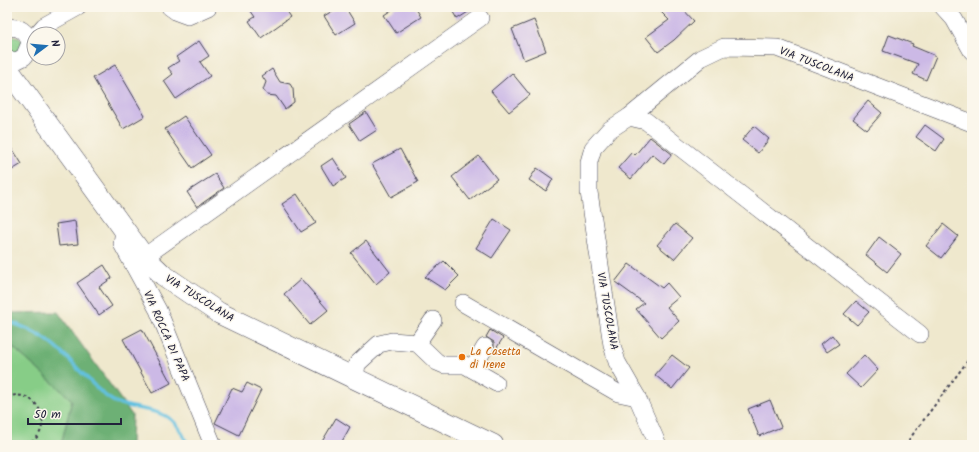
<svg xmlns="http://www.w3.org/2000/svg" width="979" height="452" font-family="Kalam,sans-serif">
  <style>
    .green { fill: #87cd87; stroke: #547861 }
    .forest { fill: #6db074; stroke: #486958 }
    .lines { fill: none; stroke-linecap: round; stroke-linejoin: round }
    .stream { stroke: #62c1e1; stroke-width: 3.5 }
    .building { fill: #ccb9e6 }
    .minor-casing { stroke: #414051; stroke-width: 18 }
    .major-casing { stroke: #414051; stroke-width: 22 }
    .path { stroke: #414051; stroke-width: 2; stroke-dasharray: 3 3; stroke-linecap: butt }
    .minor { stroke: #fff; stroke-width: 17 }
    .major { stroke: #fff; stroke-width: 21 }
    .food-dot { fill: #e8710a; stroke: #fbf7ec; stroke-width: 1.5 }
    .labels { text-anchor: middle; stroke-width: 3; stroke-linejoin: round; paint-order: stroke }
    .street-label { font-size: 11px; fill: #22223b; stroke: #fbf7ec }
    .food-label { font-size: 11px; fill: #c56008; stroke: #fbf7ec; text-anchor: start }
  </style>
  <rect width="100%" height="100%" fill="#fbf7ec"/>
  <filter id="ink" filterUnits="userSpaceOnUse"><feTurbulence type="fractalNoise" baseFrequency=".025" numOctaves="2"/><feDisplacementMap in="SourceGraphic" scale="8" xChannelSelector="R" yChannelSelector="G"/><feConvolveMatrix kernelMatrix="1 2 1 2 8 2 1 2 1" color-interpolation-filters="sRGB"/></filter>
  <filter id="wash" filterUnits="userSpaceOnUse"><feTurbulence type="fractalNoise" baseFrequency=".012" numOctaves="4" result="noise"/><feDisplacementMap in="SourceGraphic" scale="16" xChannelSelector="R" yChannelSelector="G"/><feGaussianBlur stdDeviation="0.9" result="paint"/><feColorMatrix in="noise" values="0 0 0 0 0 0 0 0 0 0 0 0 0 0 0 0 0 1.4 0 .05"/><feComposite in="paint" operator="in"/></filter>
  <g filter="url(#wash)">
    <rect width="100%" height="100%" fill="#efe8cd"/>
    <g class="green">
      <circle cx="14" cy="44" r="8"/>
      <path d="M7 342 72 400 61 445H7Z"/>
    </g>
    <path class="forest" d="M58 312 132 415 131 445H61L72 400 7 342V313Z"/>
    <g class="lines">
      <path class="stream" d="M7 321C41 332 55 344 79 370 90 380 100 394 113 401 132 411 161 407 176 424 181 429 184 438 188 445"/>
    </g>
    <g id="blocks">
      <g class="building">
        <path d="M248 7H283L290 17 261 38 249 21 255 17Z"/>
        <path d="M339 7H345L355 23 336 35 324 16Z"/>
        <path d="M396 7H415L421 17 396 33 384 15Z"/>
        <path d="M450 7H476L457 19Z"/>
        <path d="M656 7H681L694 21 674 40 658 52 646 37 669 20Z"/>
        <path d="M534 20 546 51 524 60 512 29Z"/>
        <path d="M889 35 913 44 912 46 936 56 926 80 913 74 918 64 883 51Z"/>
        <path d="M199 41 209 56 200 62 210 76 176 99 164 81 173 74 168 68 179 61 176 57Z"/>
        <path d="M115 65 145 116 123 129 93 78Z"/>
        <path d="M272 69 280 82 290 84 293 89 294 102 285 109 276 96 267 95 263 90 266 82 262 76Z"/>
        <path d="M512 73 530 95 509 112 491 91Z"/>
        <path d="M868 101 882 113 867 130 853 119Z"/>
        <path d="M366 112 377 130 360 141 349 124Z"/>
        <path d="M184 116 211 155 192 168 165 129Z"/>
        <path d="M925 125 944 139 936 151 916 137Z"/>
        <path d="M754 126 769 139 758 153 742 140Z"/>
        <path d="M650 137 672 154 664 164 652 154 631 179 618 168 632 152 635 155Z"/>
        <path d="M7 140 22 164 7 173Z"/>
        <path d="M400 149 418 182 391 197 372 164Z"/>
        <path d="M479 156 497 179 470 200 452 177Z"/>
        <path d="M333 158 346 178 333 186 321 166Z"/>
        <path d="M537 168 553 179 546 191 529 180Z"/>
        <path d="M215 174 224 188 197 207 187 192Z"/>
        <path d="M297 194 316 223 301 232 282 204Z"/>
        <path d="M494 219 511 230 492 258 476 248Z"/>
        <path d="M75 221 78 244 59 246 56 224Z"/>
        <path d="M675 224 692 238 674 259 657 245Z"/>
        <path d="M943 224 958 236 941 258 926 246Z"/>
        <path d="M879 237 901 254 887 272 866 255Z"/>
        <path d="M366 241 390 272 376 284 351 253Z"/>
        <path d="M444 261 459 276 445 290 425 277Z"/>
        <path d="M629 264 662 288 667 283 679 297 667 307 679 321 661 338 636 309 644 303 615 282Z"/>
        <path d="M104 265 112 278 99 287 112 306 99 315 77 283Z"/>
        <path d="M301 279 328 310 310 325 284 294Z"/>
        <path d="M856 301 869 312 857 325 844 314Z"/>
        <path d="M142 329 171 383 152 393 123 339Z"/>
        <path d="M490 330 503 338 494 352V342L486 337Z"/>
        <path d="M832 335 839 344 827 352 821 344Z"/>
        <path d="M672 355 689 368 672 389 655 375Z"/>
        <path d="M864 355 878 370 861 388 846 374Z"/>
        <path d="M247 383 261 390 239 435 215 423 232 388 242 392Z"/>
        <path d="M770 400 781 427 759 436 748 409Z"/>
        <path d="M336 418 350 427 340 445H320Z"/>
      </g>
    </g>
  </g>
  <g filter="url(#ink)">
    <use href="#blocks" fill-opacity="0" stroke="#414051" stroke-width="1"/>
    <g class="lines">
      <g class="minor-casing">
        <g id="minor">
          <path d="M170 7 177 12 188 16 208 7"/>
          <path d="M943 7 954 19 972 51"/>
          <path d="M7 28C19 26 27 31 30 43L24 57 16 61 7 60"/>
          <path d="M37 34 44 26 78 7"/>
          <path d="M629 117 701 58 724 47 777 48 972 123"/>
          <path d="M124 229 122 244 158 310 213 445"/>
          <path d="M144 257 480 18"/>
          <path d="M463 303 618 393 637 397"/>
          <path d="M417 343 437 362 444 365H465L496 383"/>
          <path d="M472 369 485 347"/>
          <path d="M355 378 357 364 379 344 392 341 417 343 433 320"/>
          <path d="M658 445 637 397 617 362 612 345 589 192V162L593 148 609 130 629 117 646 121 920 334"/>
        </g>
      </g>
      <g class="major-casing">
        <path id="major" d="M7 68 144 257 163 275 219 313 493 445"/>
      </g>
      <g class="path">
        <path d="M7 397C40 386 57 432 26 445"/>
        <path d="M905 445 972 355"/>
      </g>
      <use href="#minor" class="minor"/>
      <use href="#major" class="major"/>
    </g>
  </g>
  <circle class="food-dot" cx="462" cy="357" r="4"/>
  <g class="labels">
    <g class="street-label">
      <text transform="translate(817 64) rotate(21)" y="4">VIA TUSCOLANA</text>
      <text transform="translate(200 298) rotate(32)" y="4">VIA TUSCOLANA</text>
      <text transform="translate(608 311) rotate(80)" y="4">VIA TUSCOLANA</text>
      <text transform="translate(167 336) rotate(66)" y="4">VIA ROCCA DI PAPA</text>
    </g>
    <g class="food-label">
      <text x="470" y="355">La Casetta<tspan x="470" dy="13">di Irene</tspan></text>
    </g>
  </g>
  <rect width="979" height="452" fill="none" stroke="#fbf7ec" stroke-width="24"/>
  <g transform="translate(46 46) rotate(74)"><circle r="19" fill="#fbf7ec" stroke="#a4a2a5"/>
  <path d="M0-3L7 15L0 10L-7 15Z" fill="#1f6fb2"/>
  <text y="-6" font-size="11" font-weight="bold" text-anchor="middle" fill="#22223b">N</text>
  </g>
  <path d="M28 418v6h93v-6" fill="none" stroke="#22223b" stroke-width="2"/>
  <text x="34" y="418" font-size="12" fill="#22223b" stroke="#fbf7ec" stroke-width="3" paint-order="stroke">50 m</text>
</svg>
